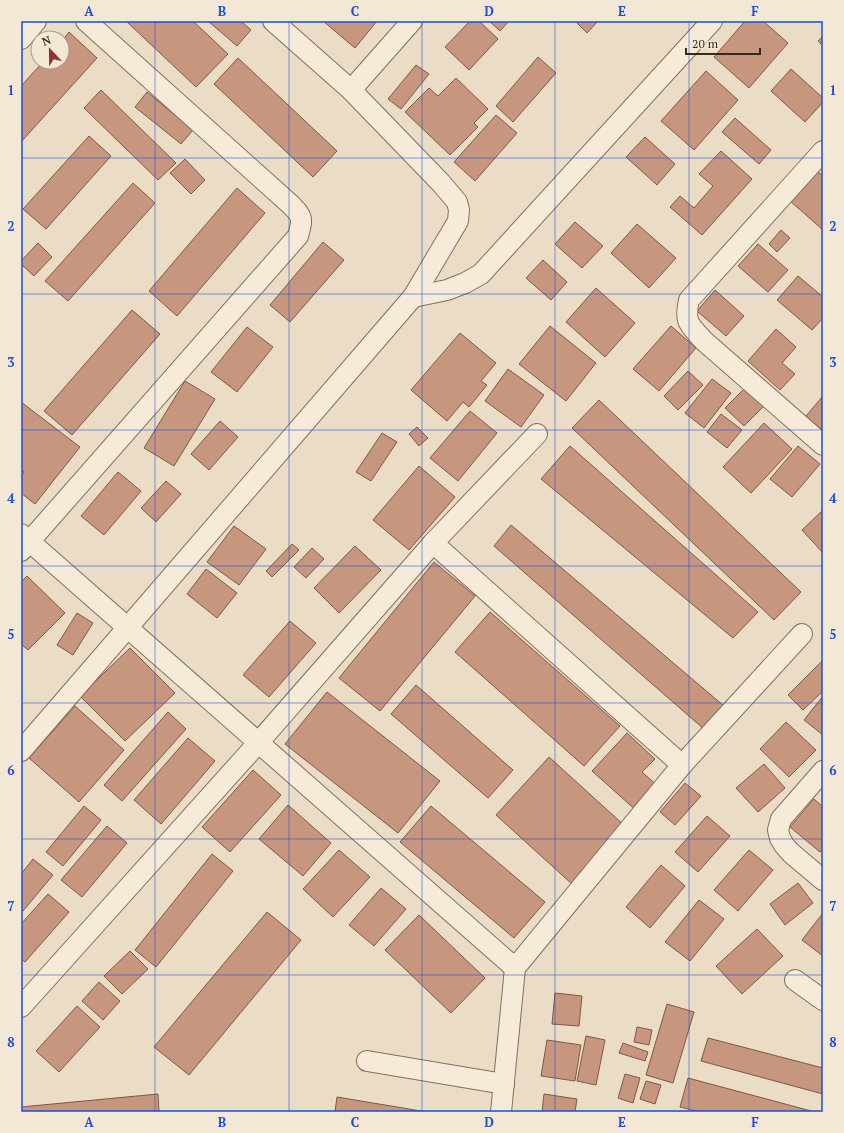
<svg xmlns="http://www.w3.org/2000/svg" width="844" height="1133" font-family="'PT Serif',serif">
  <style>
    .building { fill: #c6967f; stroke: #825745 }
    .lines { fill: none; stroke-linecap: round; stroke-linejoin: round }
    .minor-casing { stroke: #856e5d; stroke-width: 22 }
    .minor { stroke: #f6ebd9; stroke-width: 20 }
    .grid { fill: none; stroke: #1d4ed8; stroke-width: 1; stroke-opacity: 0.55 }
    .neatline { fill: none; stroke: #1d4ed8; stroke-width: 1.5 }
    .grid-label { font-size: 13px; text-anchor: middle; font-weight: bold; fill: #1d4ed8 }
  </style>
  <rect width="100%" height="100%" fill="#ebdcc6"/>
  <g class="building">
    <path d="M126 21H193L228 54 196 87Z"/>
    <path d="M208 21H241L251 30 237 46Z"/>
    <path d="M323 21H377L355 48Z"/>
    <path d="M470 21H479L498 39 469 70 445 47Z"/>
    <path d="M489 21H509L500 31Z"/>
    <path d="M575 21H598L587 33Z"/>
    <path d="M745 21H763L788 43 749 88 714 57Z"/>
    <path d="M69 32 97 58 21 142V86L43 62H62V41Z"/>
    <path d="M823 36V46L818 41Z"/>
    <path d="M538 57 556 73 513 122 496 106Z"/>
    <path d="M238 58 337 151 313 177 214 84Z"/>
    <path d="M416 65 429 74 401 109 388 99Z"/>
    <path d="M791 69 823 98V102L805 122 771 91Z"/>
    <path d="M706 71 738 100 694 150 661 121Z"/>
    <path d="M456 78 488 109 474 123 478 127 450 155 405 112 429 88 438 96Z"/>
    <path d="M101 90 176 163 158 180 84 108Z"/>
    <path d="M147 92 193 130 181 144 135 107Z"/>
    <path d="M496 115 517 133 475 181 454 162Z"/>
    <path d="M735 118 771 150 759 164 722 132Z"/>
    <path d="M89 136 111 156 46 229 23 209Z"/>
    <path d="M645 137 675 164 657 185 626 157Z"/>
    <path d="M721 151 752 179 702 235 670 207 680 196 694 208 713 186 699 174Z"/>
    <path d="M185 159 205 180 191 194 170 173Z"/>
    <path d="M816 170 823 176V230L789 200Z"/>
    <path d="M133 183 155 203 68 301 45 281Z"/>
    <path d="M237 188 265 213 177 316 149 291Z"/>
    <path d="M575 222 603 246 582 268 555 244Z"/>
    <path d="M637 224 676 258 649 288 611 253Z"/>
    <path d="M781 230 790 238 777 252 769 244Z"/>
    <path d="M323 242 344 260 290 322 270 305Z"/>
    <path d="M38 243 52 257 34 276 21 264V261Z"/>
    <path d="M758 244 788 270 768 292 738 266Z"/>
    <path d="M543 260 567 282 551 300 526 278Z"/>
    <path d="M798 276 823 297V318L812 330 777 300Z"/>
    <path d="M596 288 635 323 605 357 566 322Z"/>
    <path d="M715 290 744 316 726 336 697 311Z"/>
    <path d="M132 310 160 334 72 435 44 411Z"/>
    <path d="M550 326 596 363 566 401 519 364Z"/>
    <path d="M671 326 696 348 659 391 633 369Z"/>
    <path d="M247 327 273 347 237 392 211 372Z"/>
    <path d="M776 329 796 347 782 363 795 374 780 390 748 361Z"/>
    <path d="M460 333 496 363 481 381 487 385 469 407 463 402 447 421 411 390Z"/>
    <path d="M508 369 544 395 521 427 485 401Z"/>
    <path d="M688 371 703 385 678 410 664 396Z"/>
    <path d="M712 379 731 393 704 428 685 413Z"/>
    <path d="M185 381 215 399 174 466 144 448Z"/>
    <path d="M747 386 766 404 744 426 725 408Z"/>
    <path d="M823 396V431L806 416Z"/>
    <path d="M599 400 801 592 774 620 572 428Z"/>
    <path d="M21 402 80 447 35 504 21 493V476L24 472 21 470Z"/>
    <path d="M470 411 497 433 458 481 430 458Z"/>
    <path d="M721 414 742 430 727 448 707 432Z"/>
    <path d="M220 421 238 437 209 470 191 454Z"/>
    <path d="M764 423 792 449 751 493 723 467Z"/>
    <path d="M417 427 428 438 419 446 409 434Z"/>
    <path d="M382 433 397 442 371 481 356 472Z"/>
    <path d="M570 446 758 612 733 638 541 479Z"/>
    <path d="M798 446 820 464 792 497 770 479Z"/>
    <path d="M419 466 455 497 409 550 373 520Z"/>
    <path d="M118 472 141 491 104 535 81 516Z"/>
    <path d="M166 481 181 494 156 522 141 508Z"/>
    <path d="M823 510V553L802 530Z"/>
    <path d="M511 525 724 706 705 730 494 546Z"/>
    <path d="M234 526 266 549 239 585 207 562Z"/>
    <path d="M292 544 299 550 272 577 266 571Z"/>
    <path d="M355 546 381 570 339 613 314 588Z"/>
    <path d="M312 548 324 559 306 578 294 567Z"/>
    <path d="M434 562 475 596 380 711 339 678Z"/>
    <path d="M206 569 237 593 217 618 187 594Z"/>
    <path d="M27 576 65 613 28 650 21 644V582Z"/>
    <path d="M490 612 620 726 584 766 455 652Z"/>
    <path d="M77 613 93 623 73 655 57 645Z"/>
    <path d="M290 621 316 643 269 697 243 675Z"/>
    <path d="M130 648 175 693 125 741 80 696Z"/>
    <path d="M823 660V691L803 710 788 695Z"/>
    <path d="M416 685 513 770 488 798 391 714Z"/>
    <path d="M327 692 440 781 398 833 285 744Z"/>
    <path d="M823 696V735L804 720Z"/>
    <path d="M75 706 124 750 79 802 29 758Z"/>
    <path d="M168 712 186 729 122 801 104 785Z"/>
    <path d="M786 722 816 750 789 777 760 749Z"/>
    <path d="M627 733 655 759 642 772 660 788 638 812 592 771Z"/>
    <path d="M188 738 215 761 161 824 134 800Z"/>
    <path d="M549 757 626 827 573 885 496 815Z"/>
    <path d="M764 764 785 788 758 812 736 788Z"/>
    <path d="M253 770 281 795 230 852 202 827Z"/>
    <path d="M685 783 701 796 675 825 660 812Z"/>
    <path d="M814 799 823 807V849L820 852 790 827Z"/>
    <path d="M288 805 331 843 303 876 259 839Z"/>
    <path d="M84 806 101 820 63 866 46 852Z"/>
    <path d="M431 806 545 902 514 938 400 842Z"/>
    <path d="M707 816 730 836 698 872 675 852Z"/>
    <path d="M107 826 127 843 82 897 61 880Z"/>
    <path d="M339 850 370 877 333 917 303 889Z"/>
    <path d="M749 850 773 870 738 911 714 890Z"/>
    <path d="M212 854 233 871 156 967 135 950Z"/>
    <path d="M33 859 53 875 23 911 21 910V874Z"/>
    <path d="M661 865 685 886 650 928 626 907Z"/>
    <path d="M798 883 813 903 785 925 770 904Z"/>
    <path d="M381 888 406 909 374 946 349 925Z"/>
    <path d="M48 894 69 912 25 962 21 959V924Z"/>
    <path d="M699 900 724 919 690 961 665 942Z"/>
    <path d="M267 912 301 940 189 1075 154 1047Z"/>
    <path d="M823 913V956L802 940Z"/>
    <path d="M419 915 485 978 451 1013 385 950Z"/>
    <path d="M757 929 783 956 742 994 716 966Z"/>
    <path d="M130 951 148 969 122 994 104 976Z"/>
    <path d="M99 982 120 1001 103 1020 82 1001Z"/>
    <path d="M555 993 582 996 579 1026 552 1024Z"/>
    <path d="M667 1004 694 1012 673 1083 646 1075Z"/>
    <path d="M77 1006 100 1027 59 1072 36 1051Z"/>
    <path d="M637 1027 652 1030 649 1045 634 1042Z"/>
    <path d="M586 1036 605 1040 596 1085 577 1081Z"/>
    <path d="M708 1038 823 1068V1094L701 1061Z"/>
    <path d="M547 1040 581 1045 575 1081 541 1076Z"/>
    <path d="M623 1043 648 1052 645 1061 619 1053Z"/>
    <path d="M625 1074 640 1078 633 1103 618 1098Z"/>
    <path d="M688 1078 815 1112H700L680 1107Z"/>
    <path d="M646 1081 661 1085 655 1104 640 1099Z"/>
    <path d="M158 1094 159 1112H21V1107Z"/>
    <path d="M544 1094 577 1099 575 1112H542Z"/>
    <path d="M337 1097 427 1112H335Z"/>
  </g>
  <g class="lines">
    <g class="minor-casing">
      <g id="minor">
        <path d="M21 39 36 21"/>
        <path d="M351 90 412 21"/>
        <path d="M823 151 689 300C684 323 689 324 704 341L823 445"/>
        <path d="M413 297 447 290 465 283 481 274 712 21"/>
        <path d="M21 534 515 968 501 1112"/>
        <path d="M433 543 682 765"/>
        <path d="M21 551 298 236C303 218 303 217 290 204L86 21"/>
        <path d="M21 751 413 297 458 221 459 210 457 202 441 183 351 90 273 21"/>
        <path d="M823 771 781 819 778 830 780 838 784 845 791 853 823 880"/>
        <path d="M515 968 682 765 802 634"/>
        <path d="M795 980 823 1000"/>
        <path d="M21 1007 258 743 433 543 537 434"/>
        <path d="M367 1061 504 1084"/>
      </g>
    </g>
    <use href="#minor" class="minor"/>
  </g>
  <path class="grid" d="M155 21V1112M289 21V1112M422 21V1112M555 21V1112M689 21V1112M21 158H823M21 294H823M21 430H823M21 566H823M21 703H823M21 839H823M21 975H823"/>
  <rect width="844" height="1133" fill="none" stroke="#f3e7d5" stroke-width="44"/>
  <g transform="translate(50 50) rotate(338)"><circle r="19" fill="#f3e7d5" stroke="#a79b8d"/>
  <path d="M0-3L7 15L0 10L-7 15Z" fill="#90313b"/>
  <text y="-6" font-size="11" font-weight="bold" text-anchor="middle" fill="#362920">N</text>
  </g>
  <path d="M686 48v6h74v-6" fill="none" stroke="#362920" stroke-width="2"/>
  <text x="692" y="48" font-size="12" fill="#362920" stroke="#f3e7d5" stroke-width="3" paint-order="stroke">20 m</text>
  <rect x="22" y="22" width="800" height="1089" class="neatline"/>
  <g class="grid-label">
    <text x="89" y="16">A</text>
    <text x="222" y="16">B</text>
    <text x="355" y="16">C</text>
    <text x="489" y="16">D</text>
    <text x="622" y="16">E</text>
    <text x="755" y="16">F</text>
    <text x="11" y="95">1</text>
    <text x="833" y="95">1</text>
    <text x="11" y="231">2</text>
    <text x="833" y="231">2</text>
    <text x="11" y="367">3</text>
    <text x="833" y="367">3</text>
    <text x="11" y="503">4</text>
    <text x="833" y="503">4</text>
    <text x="11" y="639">5</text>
    <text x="833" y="639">5</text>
    <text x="11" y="775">6</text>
    <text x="833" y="775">6</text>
    <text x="11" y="911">7</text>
    <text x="833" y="911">7</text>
    <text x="11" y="1047">8</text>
    <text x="833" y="1047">8</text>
    <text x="89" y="1127">A</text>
    <text x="222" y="1127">B</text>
    <text x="355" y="1127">C</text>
    <text x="489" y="1127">D</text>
    <text x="622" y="1127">E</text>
    <text x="755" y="1127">F</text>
  </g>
</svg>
